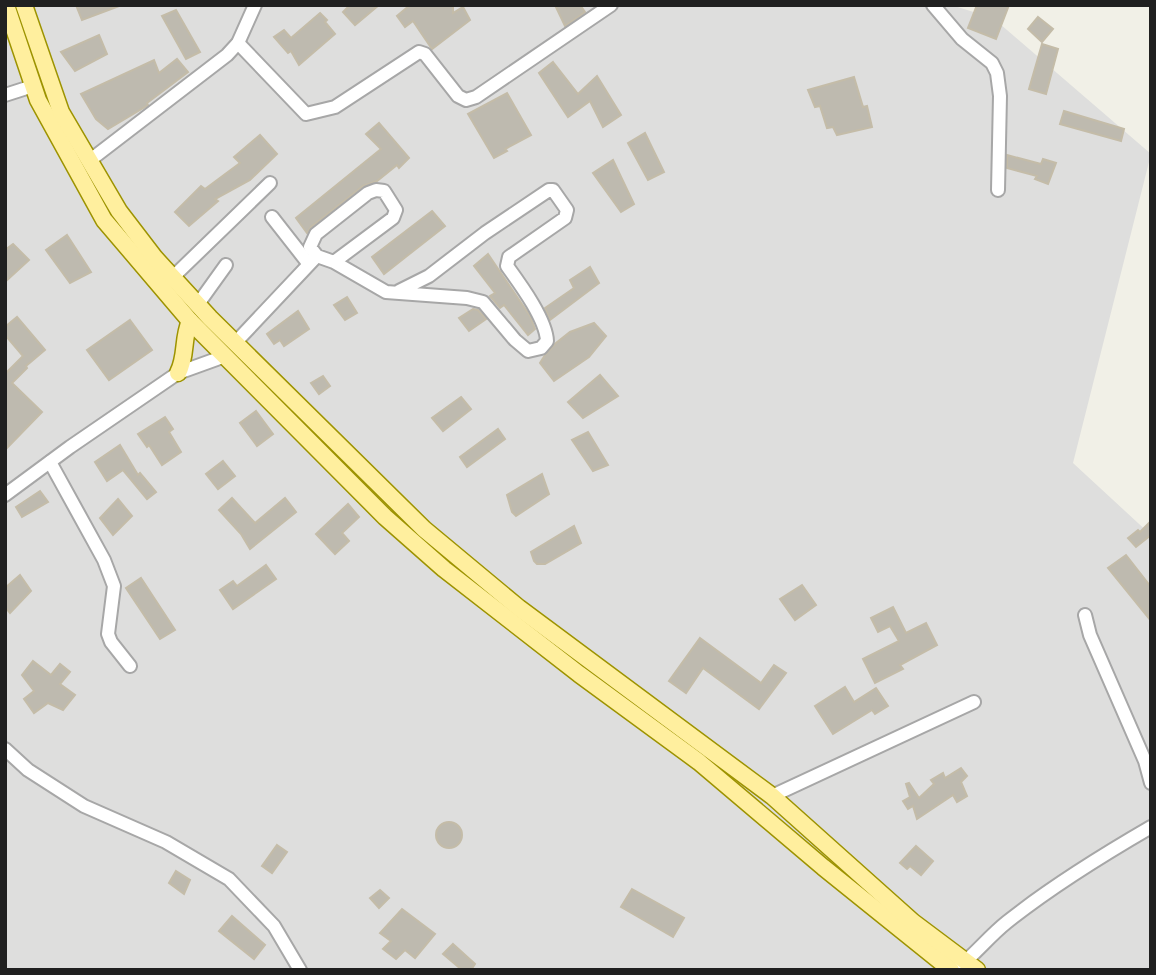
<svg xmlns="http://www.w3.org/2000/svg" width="1156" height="975" font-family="'Sofia Sans Condensed',sans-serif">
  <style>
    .residential { fill: #dededd }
    .building { fill: #bebaaf; stroke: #c4bca8; stroke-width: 2 }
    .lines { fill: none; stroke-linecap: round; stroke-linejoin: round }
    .minor-casing { stroke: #a7a7a7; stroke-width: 16 }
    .major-casing { stroke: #9d9300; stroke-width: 19 }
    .minor { stroke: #fff; stroke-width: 12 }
    .major { stroke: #ffef9e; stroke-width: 16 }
  </style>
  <rect width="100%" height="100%" fill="#f1f0e7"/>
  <path class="residential" d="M5 5H951L993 18 1151 154 1073 463 1151 535V970H5Z"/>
  <g class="building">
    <path d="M76 5H118L119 6 82 20Z"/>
    <path d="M350 5H379L355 25 343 12Z"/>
    <path d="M410 5H453V13L463 7 470 20 432 49 413 21 405 27 397 16Z"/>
    <path d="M555 5H580L585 12 565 26Z"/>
    <path d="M977 5H1009L996 39 968 28Z"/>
    <path d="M176 10 200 52 186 59 162 16Z"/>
    <path d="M320 13 327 20 325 22 335 34 299 65 291 51 288 53 274 37 284 30 291 38Z"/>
    <path d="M1038 17 1053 29 1042 42 1028 29Z"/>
    <path d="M99 35 107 54 75 71 61 52Z"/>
    <path d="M1042 44 1058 49 1046 94 1029 89Z"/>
    <path d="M177 59 188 72 147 103 148 105 108 129 96 119 81 94 154 60 159 73Z"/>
    <path d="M553 62 578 94 597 76 621 115 603 127 590 101 568 117 539 73Z"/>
    <path d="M854 77 863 107 867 106 872 127 837 135 833 127 827 128 820 106 815 107 808 90Z"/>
    <path d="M507 93 531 135 505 149 507 151 494 158 468 114Z"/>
    <path d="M1064 111 1124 129 1121 141 1060 124Z"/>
    <path d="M379 123 409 158 399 168 397 165 377 181 363 186 311 227 307 233 296 218 381 149 366 134Z"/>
    <path d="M645 133 664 172 648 180 628 143Z"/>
    <path d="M260 135 277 154 250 180 215 199 218 201 189 226 175 212 201 186 205 189 240 163 234 157Z"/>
    <path d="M1007 155 1041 164 1043 159 1056 163 1048 184 1035 179 1037 176 1007 168Z"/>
    <path d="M613 160 634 204 621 212 593 173Z"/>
    <path d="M432 211 445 226 384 274 372 257Z"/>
    <path d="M67 235 91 272 70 283 46 250Z"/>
    <path d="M13 244 29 260 5 282V250Z"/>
    <path d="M488 254 530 316 535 329 528 335 504 305 500 308 490 296 495 293 474 266Z"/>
    <path d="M590 267 599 283 550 320 545 308 574 288 570 280Z"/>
    <path d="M347 297 357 313 345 320 334 305Z"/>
    <path d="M473 309 478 310 486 319 469 331 459 318Z"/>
    <path d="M298 311 309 329 284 346 280 340 274 344 267 334Z"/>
    <path d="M17 317 45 350 26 366 27 368 12 383 42 412 5 450V374L23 356 5 335V327Z"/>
    <path d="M130 320 152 350 109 380 87 350Z"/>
    <path d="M594 323 606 336 589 357 554 381 540 363 545 355 556 343 570 332Z"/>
    <path d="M600 375 618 396 583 418 568 402Z"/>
    <path d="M323 376 330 386 319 394 311 383Z"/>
    <path d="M461 397 471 409 443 431 432 418Z"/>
    <path d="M256 411 273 434 257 446 240 423Z"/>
    <path d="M165 417 173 429 169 432 181 452 162 465 149 445 147 447 138 434Z"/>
    <path d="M498 429 505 439 467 467 460 457Z"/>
    <path d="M588 432 608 465 593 471 572 440Z"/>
    <path d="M120 445 138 475 140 473 156 492 147 499 123 470 107 481 95 462Z"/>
    <path d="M223 461 235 476 218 489 206 474Z"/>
    <path d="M542 474 549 494 516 516 512 512 507 495Z"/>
    <path d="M40 491 48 502 22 517 16 507Z"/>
    <path d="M232 498 255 523 285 498 296 512 250 549 241 534 219 510Z"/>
    <path d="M118 499 132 516 113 535 100 518Z"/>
    <path d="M348 504 359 517 342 533 349 541 335 554 316 534Z"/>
    <path d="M1151 521V535L1136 547 1128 538 1138 530 1140 532Z"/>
    <path d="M574 526 581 543 545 564H537L534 561 531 552Z"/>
    <path d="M1126 555 1151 587V621L1108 568Z"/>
    <path d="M266 565 276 579 233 609 220 590 233 581 237 586Z"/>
    <path d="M20 575 31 591 10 613 5 607V588Z"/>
    <path d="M141 578 175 630 160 639 126 588Z"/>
    <path d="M802 585 816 605 795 620 780 599Z"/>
    <path d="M893 607 906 633 926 623 937 645 900 665 903 669 875 683 863 659 899 641 890 626 878 632 871 618Z"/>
    <path d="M700 638 761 683 774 665 786 673 759 709 703 668 686 693 669 681Z"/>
    <path d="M33 661 51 675 60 664 70 672 60 684 75 695 63 710 48 703 34 713 24 699 34 691 22 675Z"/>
    <path d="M845 687 854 702 876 688 888 706 875 714 872 710 833 734 815 706Z"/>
    <path d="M961 768 967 776 961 782 967 796 957 802 953 795 917 819 913 806 908 809 903 801 910 797 906 784 909 783 919 798 934 784 931 780 943 773 945 778Z"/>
    <circle cx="449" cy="835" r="13"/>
    <path d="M277 845 287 852 272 873 262 866Z"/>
    <path d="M916 846 933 861 921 875 910 866 907 869 900 863Z"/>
    <path d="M176 871 190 880 184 894 169 883Z"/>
    <path d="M632 889 684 918 673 937 621 907Z"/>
    <path d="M380 890 389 898 379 908 370 898Z"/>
    <path d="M402 909 435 934 415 958 405 950 396 959 383 949 391 941 380 933Z"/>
    <path d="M232 916 265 945 254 959 219 931Z"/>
    <path d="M453 944 475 964 471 970H462L443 954Z"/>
  </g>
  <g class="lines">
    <g class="minor-casing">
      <g id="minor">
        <path d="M933 5 962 39 992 63 997 73 1000 96 998 190"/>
        <path d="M238 43 306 114 335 107 419 52 425 54 458 96 466 100 476 97 611 5"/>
        <path d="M5 95 33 86"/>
        <path d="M89 161 227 55 238 43 255 5"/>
        <path d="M272 217 308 263"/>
        <path d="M334 262 393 218 396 210 384 191 376 190 368 193 316 234 310 247 317 256 334 262 386 292 467 298 483 302 515 340 528 351 541 348 547 341C546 319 520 284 507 266L509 257 565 218 567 210 553 190H549L485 233 429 276 399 291"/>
        <path d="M173 277 270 183"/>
        <path d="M198 304 226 265"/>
        <path d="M235 343 317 256"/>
        <path d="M50 462 104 560 114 586 108 634 111 642 130 666"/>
        <path d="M5 495 70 447 178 373 225 356"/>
        <path d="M1085 615 1090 635 1145 761 1151 783"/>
        <path d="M5 749 28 770 84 806 166 842 229 879 274 926 300 970"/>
        <path d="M772 796 974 702"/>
        <path d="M955 970C974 956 988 937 1007 922 1052 886 1101 856 1151 827"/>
      </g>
    </g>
    <g class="major-casing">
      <g id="major">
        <path d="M6 5 38 100 104 220 190 321 385 517 444 569 579 674 699 762 823 867 951 970"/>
        <path d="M24 5 61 112 119 211 155 258 210 318 424 529 519 608 772 796 913 922 977 970"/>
        <path d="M178 373C187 356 182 339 190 321"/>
      </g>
    </g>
    <use href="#minor" class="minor"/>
    <use href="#major" class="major"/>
  </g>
  <rect width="1156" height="975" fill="none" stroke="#202020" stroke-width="14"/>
</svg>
